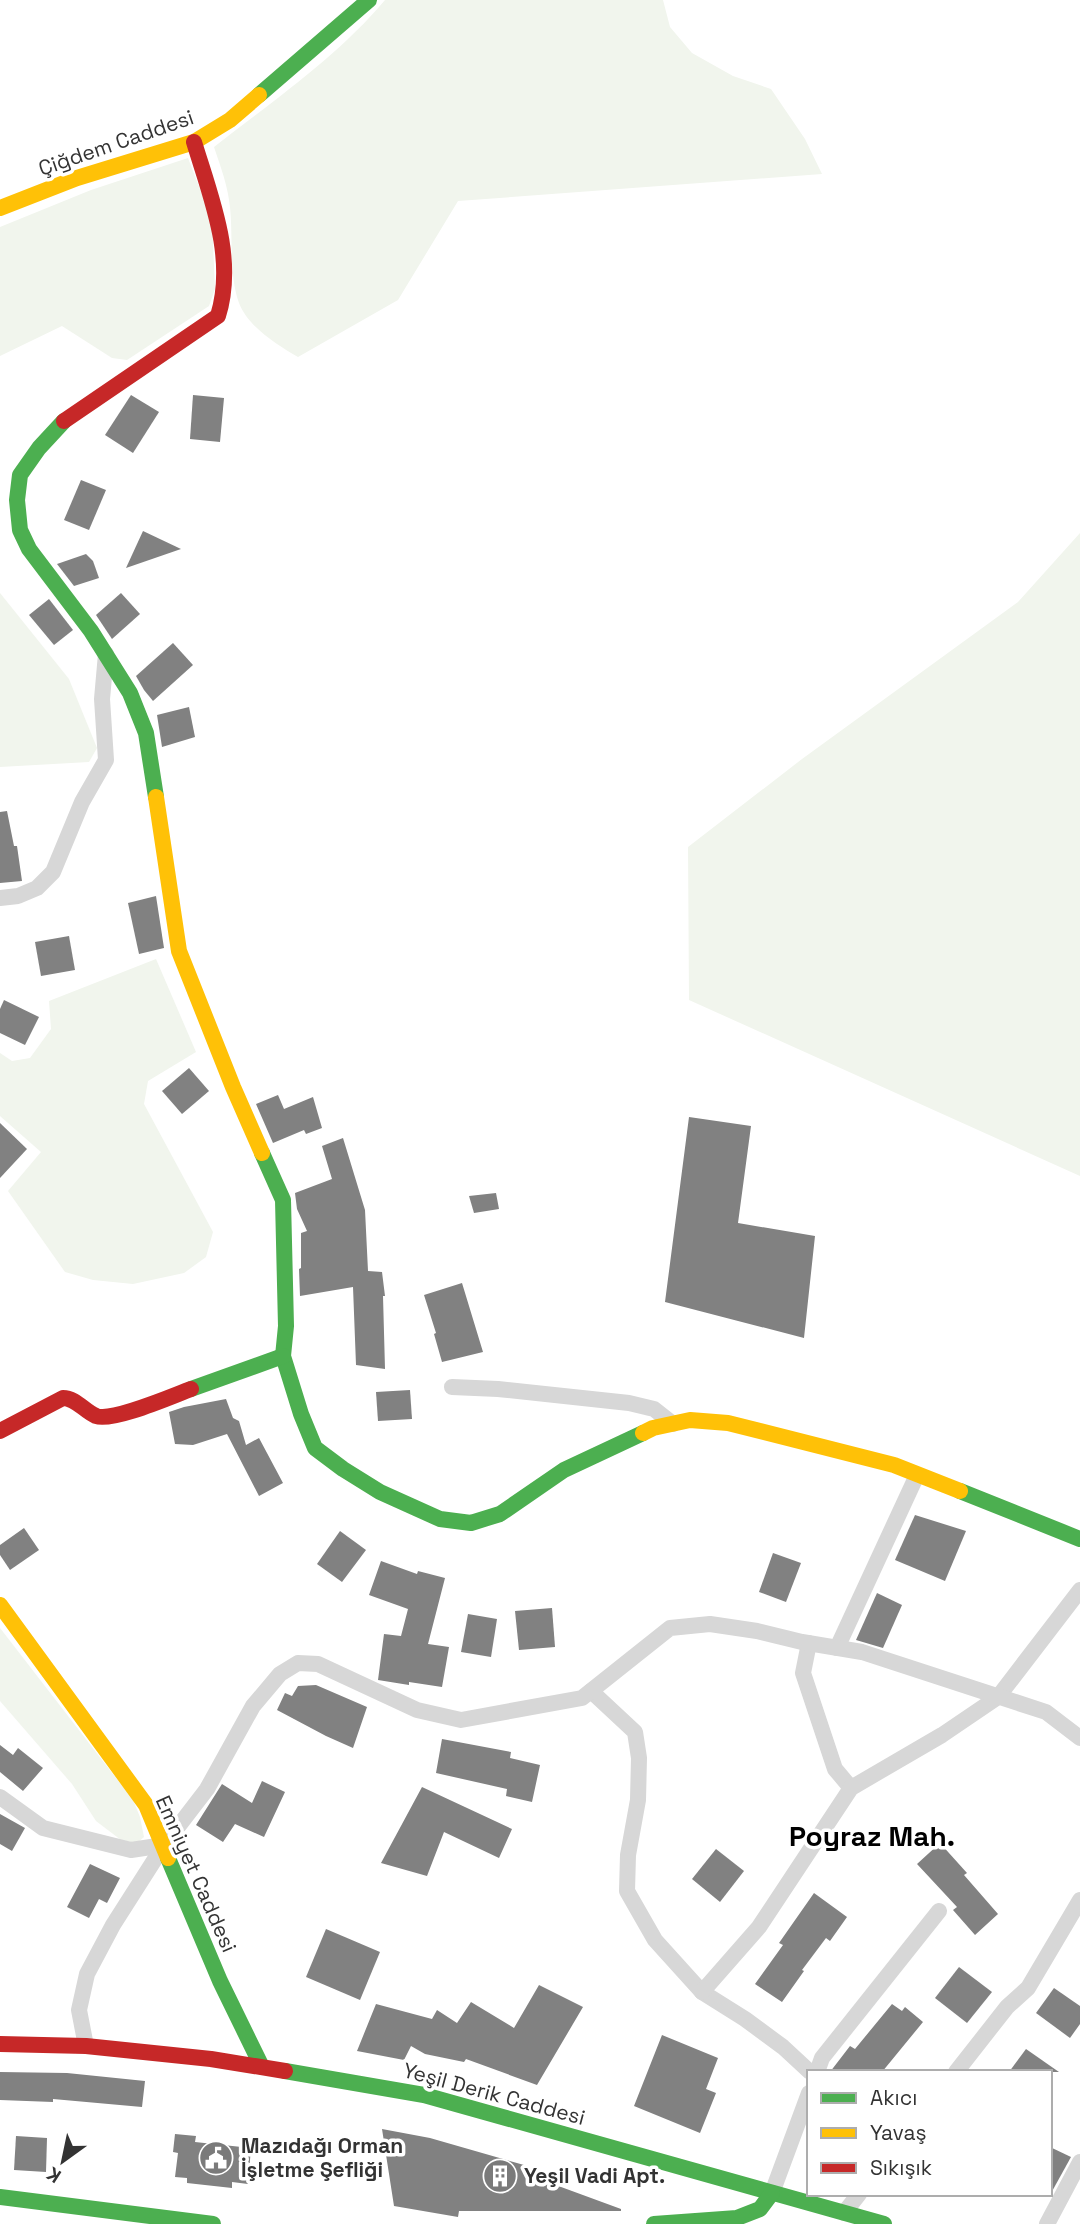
<svg xmlns="http://www.w3.org/2000/svg" width="1080" height="2224" font-family="'Space Grotesk',sans-serif">
  <style>
    .green { fill: #f1f5ed }
    .building { fill: #818181 }
    .lines { fill: none; stroke-linecap: round; stroke-linejoin: round }
    .street { stroke: #d7d7d7; stroke-width: 16 }
    .fast { stroke: #4caf50; stroke-width: 16 }
    .slow { stroke: #ffc107; stroke-width: 16 }
    .jam { stroke: #c62828; stroke-width: 16 }
    .labels { text-anchor: middle; stroke-width: 7; stroke-linejoin: round; paint-order: stroke }
    .street-label { font-size: 21px; fill: #333; stroke: #fff }
    .poi-label { font-size: 21px; font-weight: bold; fill: #333; stroke: #fff; text-anchor: start }
    .district-label { font-size: 28px; font-weight: bold; fill: #000; stroke: #fff }
  </style>
  <rect width="100%" height="100%" fill="#fff"/>
  <g class="green">
    <path d="M385 0H663L670 27 692 53 733 76 771 89 805 139 822 174 458 201 398 300 298 357C278 345 248 327 239 303 227 269 235 229 228 194 225 178 219 162 214 147 273 101 337 57 385 0Z"/>
    <path d="M188 158 212 220 215 289 209 306 127 360 112 358 62 326 0 356V227L91 190Z"/>
    <path d="M1080 533V1176L689 1000 688 847 802 759 1018 602Z"/>
    <path d="M0 593 69 679 97 748 89 762 0 767Z"/>
    <path d="M156 959 196 1052 148 1081 144 1104 213 1232 206 1257 184 1273 133 1284 93 1280 65 1272 8 1191 41 1152 0 1116V1053L12 1061 30 1058 51 1029 49 1001Z"/>
    <path d="M0 1628 133 1800 140 1817 144 1837 137 1843 121 1840 96 1821 72 1784 0 1701Z"/>
  </g>
  <g class="building">
    <path d="M131 395 159 412 133 453 105 435Z"/>
    <path d="M193 395 224 398 220 442 190 439Z"/>
    <path d="M81 480 106 490 89 530 64 520Z"/>
    <path d="M143 531 181 549 126 568Z"/>
    <path d="M86 554 93 561 99 578 74 586 57 564Z"/>
    <path d="M121 593 140 614 112 639 96 615Z"/>
    <path d="M49 599 73 630 54 645 29 615Z"/>
    <path d="M173 643 193 665 153 701 144 690 136 676Z"/>
    <path d="M189 707 195 737 162 747 157 715Z"/>
    <path d="M7 811 14 846H17L22 881 0 883V812Z"/>
    <path d="M156 896 164 948 139 954 128 903Z"/>
    <path d="M69 936 75 970 41 976 35 942Z"/>
    <path d="M4 1000 39 1017 25 1045 0 1033V1009Z"/>
    <path d="M189 1068 209 1091 182 1114 162 1091Z"/>
    <path d="M278 1095 284 1109 313 1097 322 1128 306 1134 304 1130 273 1143 256 1104Z"/>
    <path d="M689 1117 751 1126 738 1223 815 1236 804 1338 665 1302Z"/>
    <path d="M0 1123 27 1149 0 1178Z"/>
    <path d="M343 1138 365 1210 368 1271 382 1272 385 1296H383L385 1369 356 1365 353 1287 300 1296 299 1269 301 1268V1233L307 1231 297 1209 295 1193 332 1179 322 1146Z"/>
    <path d="M496 1193 499 1209 474 1213 469 1196Z"/>
    <path d="M462 1283 483 1352 442 1362 434 1334 436 1333 424 1295Z"/>
    <path d="M410 1390 412 1419 378 1421 376 1392Z"/>
    <path d="M226 1399 233 1418 239 1421 246 1445 259 1438 283 1483 259 1496 227 1434 193 1445 175 1444 169 1412 184 1407Z"/>
    <path d="M915 1515 966 1531 945 1581 895 1560Z"/>
    <path d="M24 1528 39 1550 10 1570 0 1555V1545Z"/>
    <path d="M340 1531 366 1550 342 1582 317 1564Z"/>
    <path d="M773 1553 801 1563 786 1602 759 1592Z"/>
    <path d="M381 1561 417 1574 418 1571 445 1578 428 1644 449 1647 442 1687 409 1682V1685L378 1680 384 1634 401 1636 408 1609 369 1595Z"/>
    <path d="M877 1593 902 1605 883 1648 856 1640Z"/>
    <path d="M552 1608 555 1647 519 1650 515 1611Z"/>
    <path d="M468 1614 497 1619 491 1657 461 1652Z"/>
    <path d="M316 1685 367 1707 353 1748 326 1736 277 1710 285 1693 292 1696 298 1686Z"/>
    <path d="M442 1739 511 1752 510 1758 540 1765 532 1802 506 1796 507 1789 436 1773Z"/>
    <path d="M0 1745 13 1755 18 1748 43 1768 23 1791 0 1772Z"/>
    <path d="M262 1781 285 1792 264 1837 235 1824 223 1842 196 1825 222 1784 252 1803Z"/>
    <path d="M422 1787 512 1829 499 1858 444 1832 427 1876 381 1863Z"/>
    <path d="M0 1814 25 1828 12 1851 0 1844Z"/>
    <path d="M940 1843 967 1873 964 1875 998 1914 975 1935 953 1910 957 1907 917 1864Z"/>
    <path d="M716 1849 744 1871 720 1902 692 1879Z"/>
    <path d="M90 1864 120 1878 107 1903 99 1899 89 1918 67 1907Z"/>
    <path d="M814 1893 847 1917 830 1941 826 1938 802 1970 804 1971 782 2002 755 1984 783 1945 779 1943Z"/>
    <path d="M326 1929 380 1952 360 2000 306 1977Z"/>
    <path d="M959 1967 992 1992 967 2023 935 1998Z"/>
    <path d="M539 1985 583 2007 537 2085 466 2059 464 2062 425 2054 411 2046 404 2060 357 2051 376 2004 432 2019 437 2010 457 2023 471 2002 514 2028Z"/>
    <path d="M1054 1988 1080 2006V2024L1070 2038 1036 2013Z"/>
    <path d="M892 2004 902 2011 905 2007 923 2022 882 2072H830L850 2046 855 2049Z"/>
    <path d="M662 2035 718 2058 706 2089 716 2093 700 2133 634 2106Z"/>
    <path d="M1026 2049 1059 2072H1009Z"/>
    <path d="M0 2072 67 2073 145 2081 142 2107 53 2099V2102L0 2100Z"/>
    <path d="M382 2129 430 2138 524 2165 523 2173 621 2209V2211H459L458 2217 394 2206Z"/>
    <path d="M175 2134 196 2136 195 2142 251 2148 248 2184 232 2182V2188L187 2183V2178L175 2177 178 2153 173 2152Z"/>
    <path d="M16 2136 47 2138 46 2172 14 2170Z"/>
    <path d="M1050 2147 1071 2157 1050 2195Z"/>
  </g>
  <g class="lines">
    <g class="street">
      <path d="M0 898 18 896 37 888 53 872 82 802 106 760 102 699 106 654"/>
      <path d="M452 1387 498 1389 629 1403 654 1409 673 1424"/>
      <path d="M809 1643 803 1673 835 1769 851 1788"/>
      <path d="M837 1648 917 1475"/>
      <path d="M591 1691 635 1732 639 1758 638 1800 628 1855 627 1891 655 1940 702 1992 745 2019 783 2047 810 2072"/>
      <path d="M0 1797 43 1828 131 1850 164 1845"/>
      <path d="M702 1992 759 1927 851 1788 942 1735 998 1697 1080 1590"/>
      <path d="M86 2046 79 2010 87 1974 113 1925 164 1845 207 1789 253 1706 280 1674 298 1663 318 1664 417 1710 461 1720 582 1698 670 1628 710 1624 757 1631 802 1642 862 1652 1046 1712 1080 1738"/>
      <path d="M817 2072 822 2058 939 1911"/>
      <path d="M956 2072 1007 2007 1028 1988 1080 1900"/>
      <path d="M772 2193 809 2093"/>
      <path d="M844 2213 859 2194"/>
      <path d="M1047 2224 1080 2162"/>
    </g>
    <g class="fast">
      <path d="M259 95 369 0"/>
      <path d="M64 421 39 448 20 475 17 500 20 530 29 549 91 631 130 693 146 733 156 797"/>
      <path d="M262 1153 283 1200 286 1326 283 1356 301 1414 315 1448 343 1469 380 1492 440 1519 471 1523 500 1514 564 1470 643 1433"/>
      <path d="M191 1389 283 1356"/>
      <path d="M960 1491 1080 1539"/>
      <path d="M168 1858 220 1981 262 2067"/>
      <path d="M285 2071 424 2095 884 2224"/>
      <path d="M0 2197 213 2224"/>
      <path d="M654 2224 737 2218 760 2209 772 2193"/>
    </g>
    <g class="slow">
      <path d="M0 208 77 178 194 142 230 120 259 95"/>
      <path d="M156 797 179 951 233 1087 262 1153"/>
      <path d="M643 1433 653 1428 690 1420 728 1423 894 1465 960 1491"/>
      <path d="M0 1605 146 1805 168 1858"/>
    </g>
    <g class="jam">
      <path d="M64 421 218 316C236 258 211 198 194 142"/>
      <path d="M0 1431 63 1398C76 1398 84 1411 96 1416 113 1422 172 1396 191 1389"/>
      <path d="M0 2044 86 2046 211 2059 285 2071"/>
    </g>
  </g>
  <defs>
    <g id="civic-disc" transform="scale(1.75)"><circle r="9.5" fill="#7a7a7a" stroke="#fff"/><path d="M-.6-6.5H3V-4.5H.6V-3L4-1V1h2V6H-6V1h2V-1L-.6-3ZM-1.2 2.5V6h2.4V2.5Z" fill="#fff"/></g>
    <g id="building-disc" transform="scale(1.75)"><circle r="9.5" fill="#7a7a7a" stroke="#fff"/><path d="M-4-6H4V6H1V3H-1V6H-4ZM-2.5-4.3h1.7v1.8h-1.7ZM.8-4.3h1.7v1.8H.8ZM-2.5-1h1.7V.8h-1.7ZM.8-1h1.7V.8H.8Z" fill="#fff"/></g>
  </defs>
  <g fill-rule="evenodd">
    <use href="#civic-disc" x="216" y="2158"/>
    <use href="#building-disc" x="500" y="2176"/>
  </g>
  <g class="labels">
    <g class="street-label">
      <text transform="translate(116 143) rotate(-19)" y="7">Çiğdem Caddesi</text>
      <text transform="translate(196 1874) rotate(66)" y="7">Emniyet Caddesi</text>
      <text transform="translate(494 2094) rotate(15)" y="7">Yeşil Derik Caddesi</text>
    </g>
    <g class="poi-label">
      <text x="241" y="2153">Mazıdağı Orman<tspan x="241" dy="24">İşletme Şefliği</tspan></text>
      <text x="524" y="2183">Yeşil Vadi Apt.</text>
    </g>
    <g class="district-label">
      <text x="872" y="1846">Poyraz Mah.</text>
    </g>
  </g>
  <rect x="807" y="2070" width="245" height="126" fill="#ffffff" stroke="#adadad" stroke-width="2"/>
  <rect x="821" y="2093" width="35" height="10" fill="#4caf50" stroke="#adadad" stroke-width="2"/>
  <text x="870" y="2105" font-size="21" fill="#333333">Akıcı</text>
  <rect x="821" y="2128" width="35" height="10" fill="#ffc107" stroke="#adadad" stroke-width="2"/>
  <text x="870" y="2140" font-size="21" fill="#333333">Yavaş</text>
  <rect x="821" y="2163" width="35" height="10" fill="#c62828" stroke="#adadad" stroke-width="2"/>
  <text x="870" y="2175" font-size="21" fill="#333333">Sıkışık</text>
  <g transform="translate(63 2161) rotate(213)" stroke="#ffffff" stroke-width="5" paint-order="stroke">
  <path d="M0-5L12 26L0 18L-12 26Z" fill="#333333"/>
  <text y="-10" font-size="19" font-weight="bold" text-anchor="middle" fill="#333333">K</text>
  </g>
</svg>
